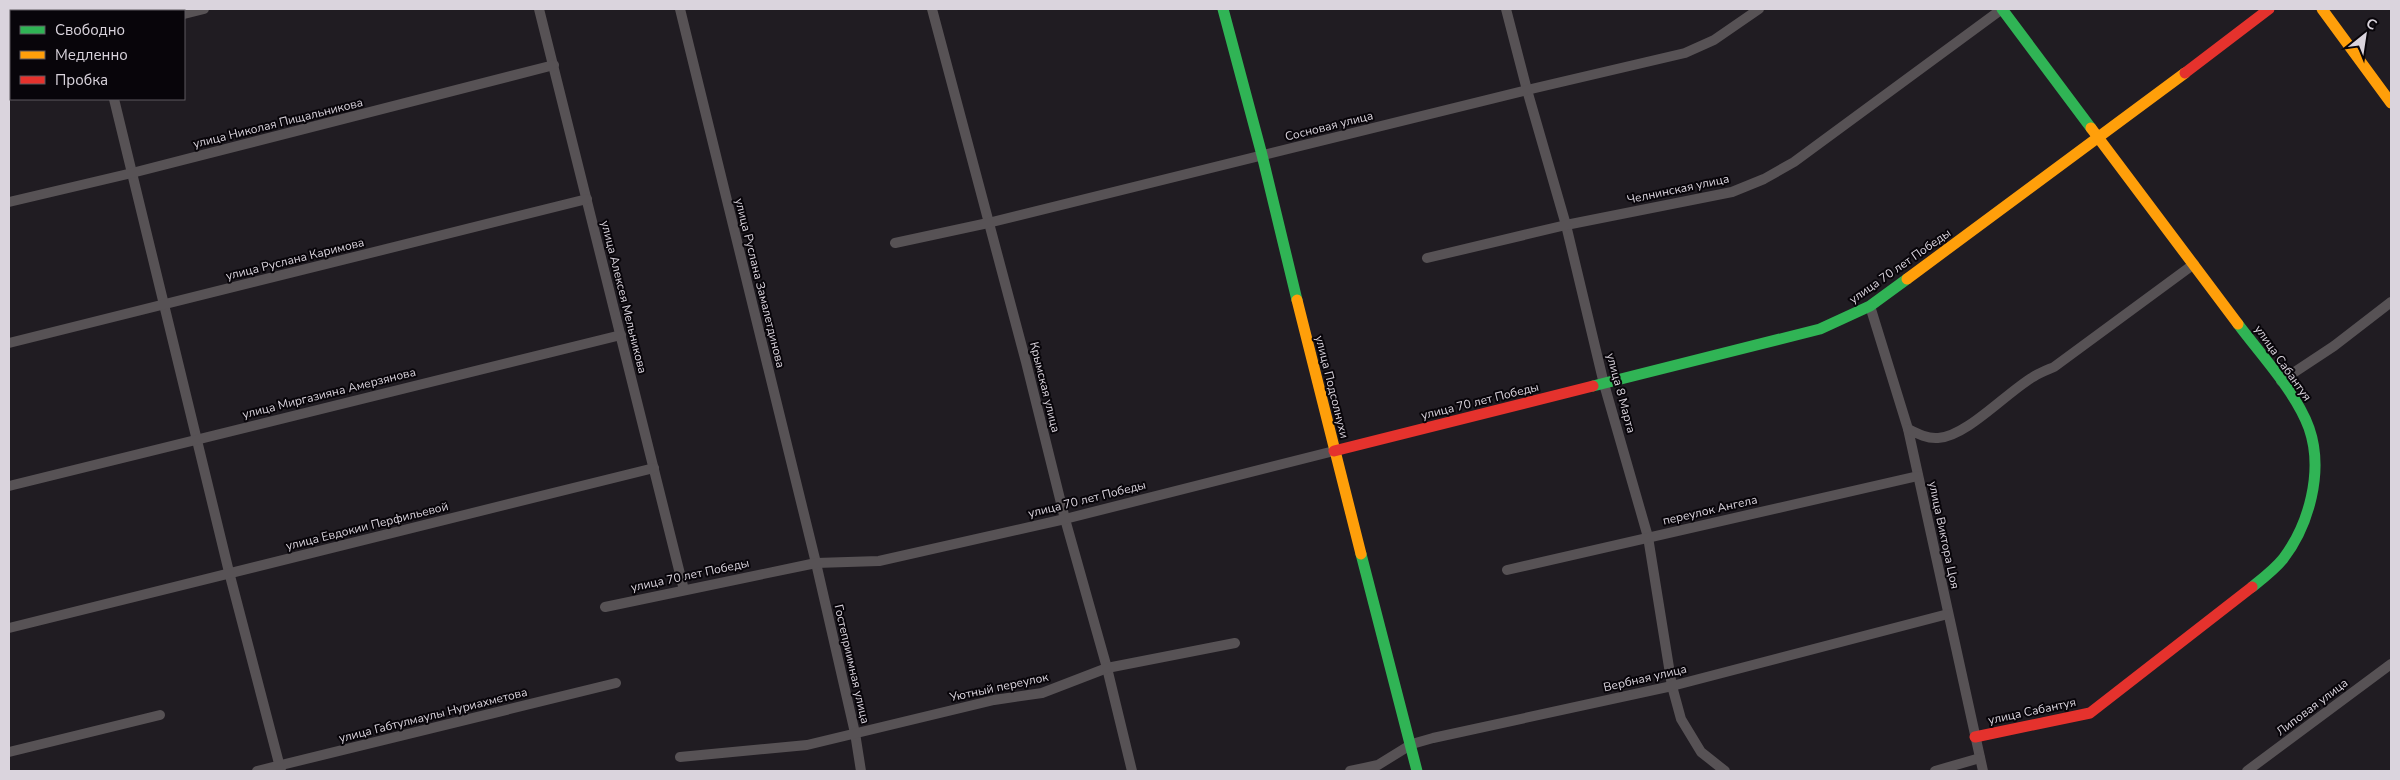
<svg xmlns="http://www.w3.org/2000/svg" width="2400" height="780" font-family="'Nunito Sans',sans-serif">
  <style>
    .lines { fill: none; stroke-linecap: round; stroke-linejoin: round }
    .street { stroke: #575255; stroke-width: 10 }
    .fast { stroke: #30b455; stroke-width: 11 }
    .slow { stroke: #ff9f0a; stroke-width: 11 }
    .jam { stroke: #e5322d; stroke-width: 11 }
    .labels { text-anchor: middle; stroke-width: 4; stroke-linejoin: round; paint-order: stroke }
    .street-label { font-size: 12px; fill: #dad4dd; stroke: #08050a }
  </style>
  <rect width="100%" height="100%" fill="#201c22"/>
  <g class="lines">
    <g class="street">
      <path d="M92 9 93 11"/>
      <path d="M539 9 684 590"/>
      <path d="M680 9 816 563 855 733 861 771"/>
      <path d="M932 9 1026 362 1065 519 1107 668 1132 771"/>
      <path d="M1506 9 1527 90 1566 225 1604 384 1648 537 1672 686 1681 719 1701 752 1725 771"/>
      <path d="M184 14 204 9"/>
      <path d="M9 57H11"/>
      <path d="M114 99 229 572 281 771"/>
      <path d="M9 202 132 173 554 65"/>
      <path d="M895 243 988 223 1527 90 1685 53 1714 40 1759 9"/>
      <path d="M1427 258 1566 225 1732 192 1764 179 1794 162 2002 9"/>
      <path d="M1870 306 1908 429 1983 771"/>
      <path d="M9 343 587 199"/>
      <path d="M2281 381 2334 346 2391 302"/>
      <path d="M1908 429C1918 434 1928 439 1938 438 1966 437 2007 392 2033 377 2039 373 2047 370 2054 367L2194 264"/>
      <path d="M9 486 621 335"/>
      <path d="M1507 570 1918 476"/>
      <path d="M605 607 816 563 879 561 1065 519 1334 451"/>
      <path d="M9 628 654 468"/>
      <path d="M9 752 160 715"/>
      <path d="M680 757 807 745 994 700 1042 693 1107 668 1235 643"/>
      <path d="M257 771 616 683"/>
      <path d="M1350 771 1378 765 1412 744 1433 738 1672 686 1948 614"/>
      <path d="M1935 771 1980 758"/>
      <path d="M2247 771 2391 664"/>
    </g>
    <g class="fast">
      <path d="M1223 9 1262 155 1297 300"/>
      <path d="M2002 9 2091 128"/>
      <path d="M2238 324C2261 355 2296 392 2309 428 2324 471 2309 525 2283 559 2274 570 2262 579 2252 587"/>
      <path d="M1593 386 1820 329 1870 306 1907 279"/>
      <path d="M1361 554 1417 771"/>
    </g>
    <g class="slow">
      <path d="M2322 9 2391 103"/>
      <path d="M2091 128 2238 324"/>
      <path d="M1907 279 2185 73"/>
      <path d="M1297 300 1361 554"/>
    </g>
    <g class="jam">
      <path d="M2185 73 2269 9"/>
      <path d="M1334 451 1593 386"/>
      <path d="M1975 737 2090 713 2252 587"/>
    </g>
  </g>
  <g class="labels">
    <g class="street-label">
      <text transform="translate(278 123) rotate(-14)" y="4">улица Николая Пищальникова</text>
      <text transform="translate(1329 126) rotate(-14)" y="4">Сосновая улица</text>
      <text transform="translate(1678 189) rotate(-12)" y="4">Челнинская улица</text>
      <text transform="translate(295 259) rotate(-14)" y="4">улица Руслана Каримова</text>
      <text transform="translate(1900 266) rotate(-35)" y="4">улица 70 лет Победы</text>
      <text transform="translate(760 283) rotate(76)" y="4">улица Руслана Замалетдинова</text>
      <text transform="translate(624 297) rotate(76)" y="4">улица Алексея Мельникова</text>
      <text transform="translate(2283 363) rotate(55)" y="4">улица Сабантуя</text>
      <text transform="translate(1045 387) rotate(76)" y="4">Крымская улица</text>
      <text transform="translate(1332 387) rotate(76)" y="4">улица Подсолнухи</text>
      <text transform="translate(329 393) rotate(-14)" y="4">улица Миргазияна Амерзянова</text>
      <text transform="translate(1621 393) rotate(75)" y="4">улица 8 Марта</text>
      <text transform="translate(1480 401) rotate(-14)" y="4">улица 70 лет Победы</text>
      <text transform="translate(1087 499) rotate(-14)" y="4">улица 70 лет Победы</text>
      <text transform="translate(1710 510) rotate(-13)" y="4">переулок Ангела</text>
      <text transform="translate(367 526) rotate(-14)" y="4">улица Евдокии Перфильевой</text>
      <text transform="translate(1944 535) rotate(78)" y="4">улица Виктора Цоя</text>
      <text transform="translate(690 575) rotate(-12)" y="4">улица 70 лет Победы</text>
      <text transform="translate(852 664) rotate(77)" y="4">Гостеприимная улица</text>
      <text transform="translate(1645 678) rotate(-13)" y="4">Вербная улица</text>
      <text transform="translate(999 687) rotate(-12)" y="4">Уютный переулок</text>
      <text transform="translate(2312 707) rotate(-37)" y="4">Липовая улица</text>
      <text transform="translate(2032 711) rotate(-12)" y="4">улица Сабантуя</text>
      <text transform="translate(433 715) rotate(-14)" y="4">улица Габтулмаулы Нуриахметова</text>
    </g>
  </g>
  <rect width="2400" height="780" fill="none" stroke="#dad4dd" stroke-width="20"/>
  <rect x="10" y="10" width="175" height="90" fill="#08050a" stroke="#5c585e"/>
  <rect x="20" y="26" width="25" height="8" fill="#30b455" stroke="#5c585e"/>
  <text x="55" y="35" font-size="15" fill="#dad4dd">Свободно</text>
  <rect x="20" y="51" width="25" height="8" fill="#ff9f0a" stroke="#5c585e"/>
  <text x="55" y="60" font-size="15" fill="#dad4dd">Медленно</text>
  <rect x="20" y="76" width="25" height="8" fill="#e5322d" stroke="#5c585e"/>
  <text x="55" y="85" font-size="15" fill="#dad4dd">Пробка</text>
  <g transform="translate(2365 35) rotate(30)" stroke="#08050a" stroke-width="4" paint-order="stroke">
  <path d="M0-4L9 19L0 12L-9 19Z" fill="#dad4dd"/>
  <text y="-8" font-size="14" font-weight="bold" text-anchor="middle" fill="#dad4dd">С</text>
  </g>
</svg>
